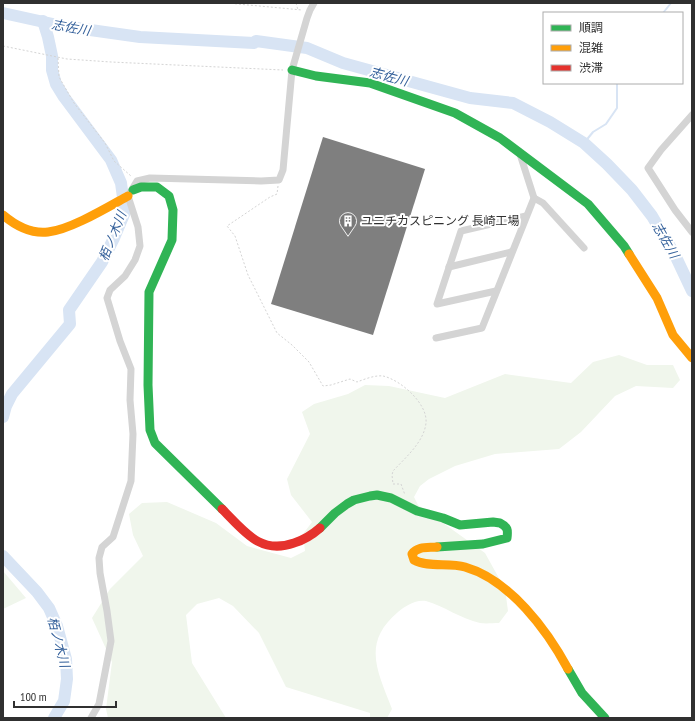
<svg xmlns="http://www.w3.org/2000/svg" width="695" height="721" font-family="'PT Sans Narrow','Noto Sans JP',sans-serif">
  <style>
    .green { fill: #f0f6ec }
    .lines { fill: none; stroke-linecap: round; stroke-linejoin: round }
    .stream { stroke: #d8e4f4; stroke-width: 2 }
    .river { stroke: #d8e4f4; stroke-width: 12 }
    .building { fill: #7f7f7f }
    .path { stroke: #d4d4d4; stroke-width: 1; stroke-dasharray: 2 2; stroke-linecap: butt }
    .street { stroke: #d4d4d4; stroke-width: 7 }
    .fast { stroke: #30b455; stroke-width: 9 }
    .slow { stroke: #ff9f0a; stroke-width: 9 }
    .jam { stroke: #e5322d; stroke-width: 9 }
    .labels { text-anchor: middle; stroke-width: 4; stroke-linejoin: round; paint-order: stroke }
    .poi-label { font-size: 12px; fill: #303030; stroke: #fff; text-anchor: start }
    .water-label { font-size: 13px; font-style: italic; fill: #35619b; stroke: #fff }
  </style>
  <rect width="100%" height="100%" fill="#fff"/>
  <g class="green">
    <path d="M619 355 647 365H673L680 380 673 388 636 386 615 396 581 432 559 449 495 454 455 466 429 479 420 486 414 497 418 505 485 553 505 589 508 611 499 623C493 623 486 624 480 623 461 619 444 606 426 601 416 599 405 606 398 612 361 643 378 672 392 709L387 718H370V713L286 687 259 633 233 606 219 598 197 604 186 615 192 663 226 718H108L106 709 112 662 92 618 110 589 143 556 133 535 129 514 142 503 167 502 216 523 247 546 291 558 305 551 303 534 312 522 291 495 287 479 310 434 302 412 314 404 348 394 365 385 389 386 445 398 505 374 571 383 593 362Z"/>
    <path d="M3 571 26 598 3 609Z"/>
  </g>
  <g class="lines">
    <g class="stream">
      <path d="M663 13 671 3"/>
      <path d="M584 143 593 132 606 124 617 108V83"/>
    </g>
    <g class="river">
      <path d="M3 13 62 26 140 37 254 43 256 41 307 48 343 63 470 98 513 103 550 122 584 143 607 164 632 190 652 216 675 255 692 291"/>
      <path d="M3 417 6 406 12 394 70 324 69 310 102 262 114 238 125 212 121 183 111 160 64 97 56 84 52 70V56L48 37 43 21"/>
      <path d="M3 556 37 592 49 608 57 626 66 659 67 679 64 701 54 718"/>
    </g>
  </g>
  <path class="building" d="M323 137 425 169 373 335 271 304Z"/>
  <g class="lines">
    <g class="path">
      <path d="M227 3 302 10"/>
      <path d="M296 3 298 10"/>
      <path d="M3 46 67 59 111 62 283 70"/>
      <path d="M58 58 59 77 74 103 105 143 114 161 131 176"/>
      <path d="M278 186 277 194 270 197 227 226 235 236 248 275 277 333 292 345 309 362 323 386 331 385 350 379 357 382C365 379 375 375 383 376 401 380 428 404 426 423 424 442 405 458 393 471L392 475 393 484H401L405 495"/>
    </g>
    <g class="street">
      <path d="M692 115 661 150 648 168 675 210 692 232"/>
      <path d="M534 198 543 203 584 248"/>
      <path d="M449 267 511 252"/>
      <path d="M496 291 437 304 461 231 526 216"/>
      <path d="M436 338 482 328 534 198 519 151"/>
      <path d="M91 718 99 704 111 641 107 611 100 573 99 558 102 547 113 537 131 481 133 434 130 400 131 369 120 341 107 298 110 290 125 276 135 260 140 246 138 227 128 196 137 181 150 178 261 181 279 180 283 170 292 70 307 18 310 10 314 3"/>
    </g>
    <g class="fast">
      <path d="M292 70 316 76 370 83 455 113 500 138 588 204 624 246 629 254"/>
      <path d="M133 190 141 187H157L169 196 173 210 172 240 149 292 148 385 150 430 155 443 222 509"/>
      <path d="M320 528 335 513 347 504 354 500 370 496 377 495 391 498 417 511 443 518 460 525 493 522 500 523C508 527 508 530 507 538L483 544 437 547"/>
      <path d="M568 669 582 693 605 718"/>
    </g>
    <g class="slow">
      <path d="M3 215C16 226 31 234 48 232 70 230 108 207 128 196"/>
      <path d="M629 254 657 298 673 335 692 358"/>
      <path d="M437 547C428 548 418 546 412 554L414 560C428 568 449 562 465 567 510 580 547 630 568 669"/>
    </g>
    <path class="jam" d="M222 509C244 531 260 555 294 543 304 540 312 535 320 528"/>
  </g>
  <defs>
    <g id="building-pin" transform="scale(0.9)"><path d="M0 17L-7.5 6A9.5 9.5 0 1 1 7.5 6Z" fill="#787878" stroke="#fff"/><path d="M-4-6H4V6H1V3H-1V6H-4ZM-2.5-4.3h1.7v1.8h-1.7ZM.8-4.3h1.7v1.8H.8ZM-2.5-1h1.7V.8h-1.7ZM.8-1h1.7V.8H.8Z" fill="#fff"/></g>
  </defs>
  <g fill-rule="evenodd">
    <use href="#building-pin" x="348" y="221"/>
  </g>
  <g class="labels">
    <g class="poi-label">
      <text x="361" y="225">ユニチカスピニング 長崎工場</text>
    </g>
    <g class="water-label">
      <text transform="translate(71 27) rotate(10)" y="5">志佐川</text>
      <text transform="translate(389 76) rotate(15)" y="5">志佐川</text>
      <text transform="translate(112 236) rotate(-68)" y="5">栢ノ木川</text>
      <text transform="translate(666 240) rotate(60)" y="5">志佐川</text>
      <text transform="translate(59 642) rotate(75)" y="5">栢ノ木川</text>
    </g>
  </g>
  <rect width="695" height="721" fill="none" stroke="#303030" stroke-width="8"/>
  <rect x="543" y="12" width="140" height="72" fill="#ffffff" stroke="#acacac"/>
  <rect x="551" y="25" width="20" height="6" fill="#30b455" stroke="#acacac"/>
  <text x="579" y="32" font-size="12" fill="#303030">順調</text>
  <rect x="551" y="45" width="20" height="6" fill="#ff9f0a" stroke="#acacac"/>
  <text x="579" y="52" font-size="12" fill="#303030">混雑</text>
  <rect x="551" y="65" width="20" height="6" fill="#e5322d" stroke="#acacac"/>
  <text x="579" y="72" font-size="12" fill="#303030">渋滞</text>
  <path d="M14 701v6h102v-6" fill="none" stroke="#303030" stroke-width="2"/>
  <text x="20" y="701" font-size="12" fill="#303030" stroke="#ffffff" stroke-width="3" paint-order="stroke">100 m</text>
</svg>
